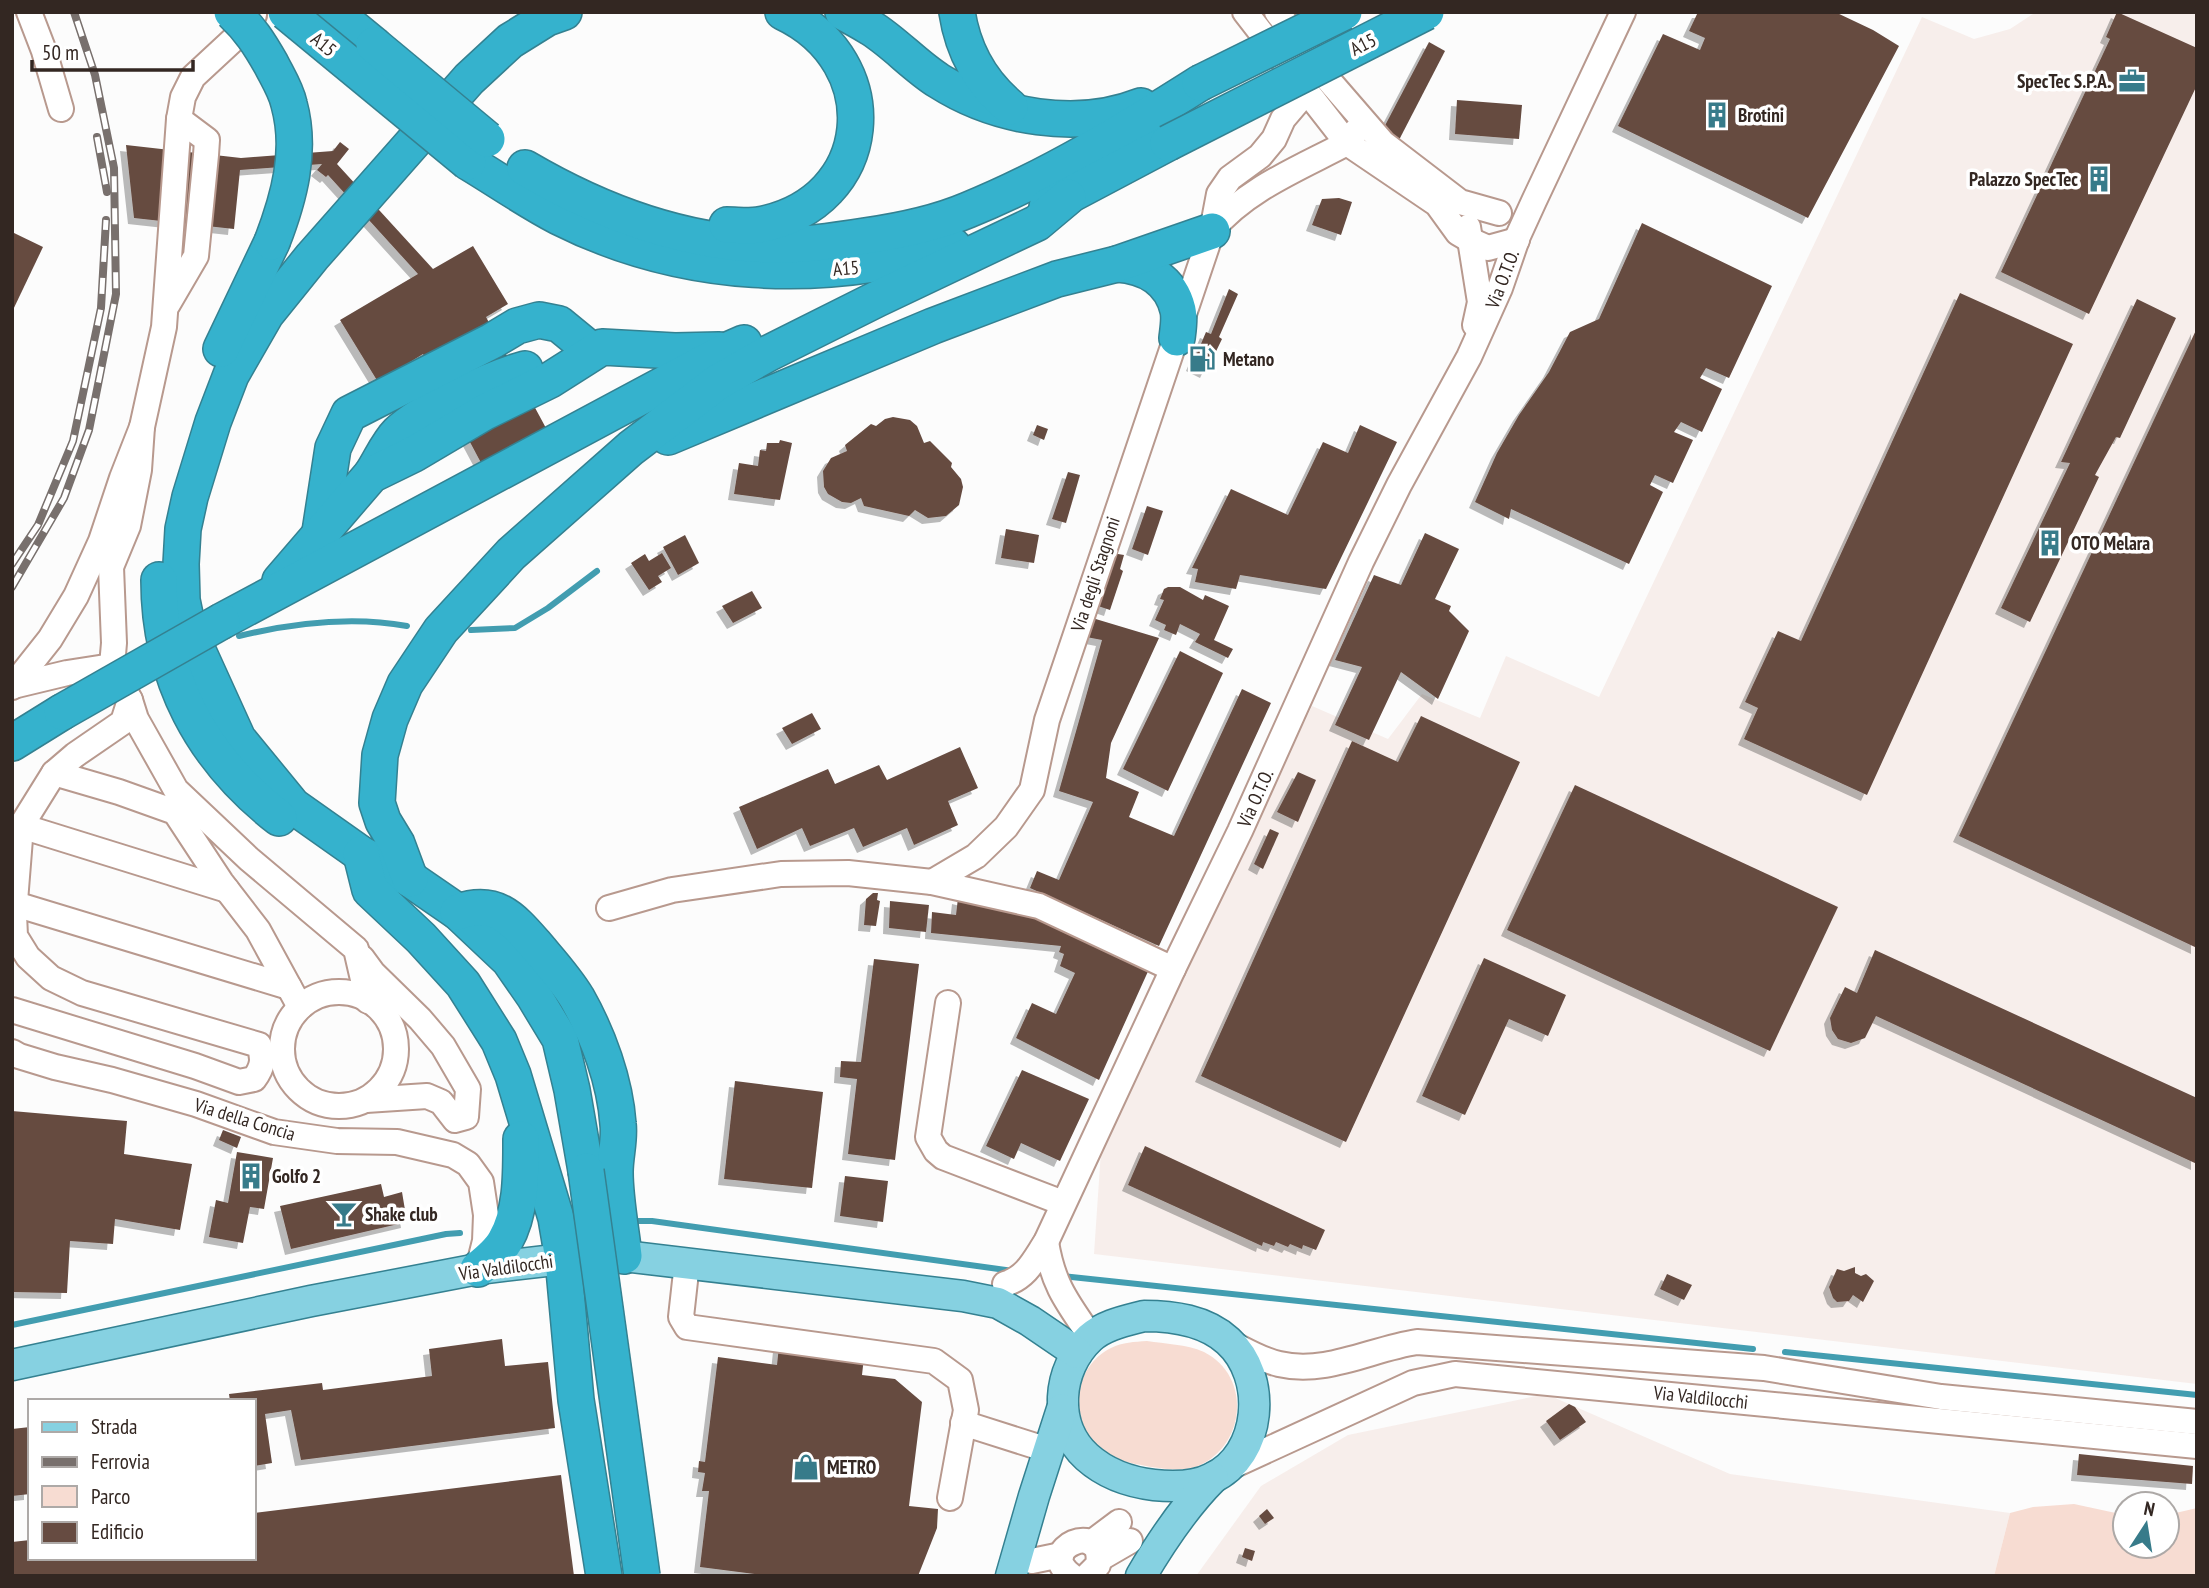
<svg xmlns="http://www.w3.org/2000/svg" width="2209" height="1588" font-family="'PT Sans Narrow',sans-serif">
  <style>
    .built { fill: #f7eeeb }
    .green { fill: #f7dcd2 }
    .lines { fill: none; stroke-linecap: round; stroke-linejoin: round }
    .stream { stroke: #429db0; stroke-width: 6 }
    .building { fill: #664b41; filter: url(#shadow) }
    .minor-casing { stroke: #b8998e; stroke-width: 28 }
    .major-casing { stroke: #348191; stroke-width: 33 }
    .highway-casing { stroke: #348191; stroke-width: 38 }
    .minor { stroke: #fff; stroke-width: 24 }
    .major { stroke: #86d1e1; stroke-width: 30 }
    .highway { stroke: #35b2cd; stroke-width: 35 }
    .rail-casing { stroke: #78706d; stroke-width: 8 }
    .rail { stroke: #fff; stroke-width: 5; stroke-dasharray: 16; stroke-linecap: butt }
    .highway-bridge-casing { stroke: #348191; stroke-width: 38; stroke-linecap: butt }
    .highway-bridge { stroke: #35b2cd; stroke-width: 35 }
    .labels { text-anchor: middle; stroke-width: 7; stroke-linejoin: round; paint-order: stroke }
    .street-label { font-size: 19px; fill: #332722; stroke: #fff }
    .poi-label { font-size: 19px; font-weight: bold; fill: #332722; stroke: #fff; text-anchor: start }
  </style>
  <defs>
    <filter id="shadow"><feDropShadow dx="-6" dy="6" stdDeviation="0" flood-color="#0004"/></filter>
  </defs>
  <rect width="100%" height="100%" fill="#fcfcfc"/>
  <g class="built">
    <path d="M2036 12H2197V1384L1094 1254 1101 1151 1312 706 1388 739 1422 694 1480 718 1506 656 1599 697 1922 17 1974 39 2010 29Z"/>
    <path d="M1546 1394 1730 1474 2010 1513 1994 1576H1196L1261 1486 1348 1435Z"/>
  </g>
  <g class="green">
    <path d="M1147 1341C1165 1344 1186 1344 1204 1352 1252 1376 1246 1446 1198 1466 1182 1472 1167 1469 1151 1467 1132 1463 1112 1461 1097 1447 1067 1420 1074 1366 1111 1348 1123 1342 1134 1342 1147 1341Z"/>
    <path d="M2074 1504 2125 1515V1546H2167V1515L2197 1508V1576H1994L2010 1513 2033 1507Z"/>
  </g>
  <g class="lines">
    <g class="stream">
      <path d="M471 630 515 628 548 608 597 571"/>
      <path d="M239 636C293 623 352 616 407 626"/>
      <path d="M632 1221H652L1013 1271"/>
      <path d="M1062 1276 1753 1349"/>
      <path d="M12 1325 446 1234 460 1233"/>
      <path d="M1785 1352 2197 1395"/>
    </g>
  </g>
  <g class="building">
    <path d="M1698 12H1835L1873 30 1899 46 1808 218 1618 126 1663 34 1700 50 1705 38 1689 31Z"/>
    <path d="M2117 12 2197 48V85L2089 314 2001 272 2110 39 2106 37Z"/>
    <path d="M1429 42 1445 51 1399 140 1380 135Z"/>
    <path d="M1457 100 1522 105 1519 139 1455 134Z"/>
    <path d="M340 142 349 149 337 164 433 269 473 246 508 304 486 317 560 454 495 489 423 354 378 382 340 320 418 274 328 175 326 177 317 170 322 164 240 170 234 229 134 218 126 145 241 158 333 151Z"/>
    <path d="M1339 198 1352 202 1341 235 1312 225 1322 199Z"/>
    <path d="M1642 223 1772 286 1729 378 1706 368 1700 378 1722 389 1702 432 1681 422 1674 432 1693 440 1673 483 1655 475 1650 485 1663 492 1629 564 1511 509 1509 519 1475 502 1497 453 1519 415 1549 372 1570 332 1599 319Z"/>
    <path d="M12 232 43 247 12 312Z"/>
    <path d="M1229 289 1238 294 1219 337 1222 339 1206 372 1192 365 1206 332 1211 334Z"/>
    <path d="M1960 293 2073 344 1867 795 1744 739 1758 708 1745 702 1778 631 1801 641Z"/>
    <path d="M2137 299 2176 318 2120 438 2116 437 2095 475 2099 477 2030 622 2001 608 2070 463 2061 462Z"/>
    <path d="M2197 328V948L1959 836Z"/>
    <path d="M893 417 910 420 917 426 924 443 930 441 952 463 951 467 961 479 963 487 959 505 946 516 928 518 915 510 909 516 864 506 861 498 851 503 842 502 828 494 824 487 823 471 831 458 847 451 845 445 871 424 876 426 885 419Z"/>
    <path d="M1037 425 1048 429 1044 440 1033 435Z"/>
    <path d="M1360 425 1397 442 1326 589 1240 575 1236 589 1195 582 1198 569 1192 568 1231 489 1288 515 1323 442 1348 453Z"/>
    <path d="M780 440 792 443 780 500 734 494 739 463 758 466 760 450 766 451 767 443H779Z"/>
    <path d="M1068 472 1080 475 1066 523 1052 519Z"/>
    <path d="M1147 506 1163 511 1148 555 1132 549Z"/>
    <path d="M1006 529 1039 535 1034 563 1001 558Z"/>
    <path d="M1425 533 1459 549 1435 599 1451 606 1449 611 1469 631 1438 699 1401 672 1369 740 1335 725 1362 667 1335 660 1374 575 1401 585Z"/>
    <path d="M685 535 699 563 678 575 663 547Z"/>
    <path d="M662 553 671 568 658 576 662 582 649 590 631 563 645 554 649 561Z"/>
    <path d="M1112 553 1124 555 1120 569 1123 571 1110 610 1095 605Z"/>
    <path d="M1168 587H1180L1203 600 1205 595 1229 606 1214 640 1233 649 1228 658 1195 642 1200 634 1180 624 1176 635 1164 630 1166 625 1155 620 1164 600 1160 599 1164 589Z"/>
    <path d="M752 591 762 608 733 623 722 606Z"/>
    <path d="M1089 617 1159 638 1111 743 1106 778 1139 792 1129 817 1174 836 1242 689 1271 703 1159 946 1030 888 1037 871 1059 880 1093 802 1059 791 1102 640 1081 636Z"/>
    <path d="M1180 651 1223 673 1168 791 1123 769Z"/>
    <path d="M812 713 821 729 792 744 782 728Z"/>
    <path d="M1421 716 1520 762 1346 1142 1201 1076 1352 741 1398 762Z"/>
    <path d="M960 747 978 788 948 801 958 825 914 845 907 828 863 847 854 828 810 846 802 828 757 849 739 807 828 769 835 784 879 765 887 780Z"/>
    <path d="M1298 772 1316 780 1298 822 1277 812Z"/>
    <path d="M1575 785 1838 907 1770 1051 1507 930Z"/>
    <path d="M1270 829 1279 833 1263 869 1254 864Z"/>
    <path d="M873 893H878L877 900 880 901 876 926 864 925 866 899Z"/>
    <path d="M958 898 1070 926 1068 933 1080 939 1081 935 1150 967 1099 1080 1016 1038 1032 1003 1056 1014 1075 973 1060 966 1064 954 1059 952 1061 946 931 933 932 912 956 915Z"/>
    <path d="M890 901 929 905 926 932 889 928Z"/>
    <path d="M1875 950 2197 1098V1164L1876 1016 1865 1038 1851 1043 1838 1039 1832 1030 1830 1018 1845 987 1857 993Z"/>
    <path d="M1484 958 1566 995 1548 1036 1509 1019 1465 1115 1422 1096Z"/>
    <path d="M874 959 919 964 895 1160 848 1154 857 1079 840 1077 841 1061 861 1062Z"/>
    <path d="M1022 1070 1089 1099 1060 1161 1021 1143 1014 1159 986 1146Z"/>
    <path d="M735 1081 823 1092 812 1188 724 1179Z"/>
    <path d="M12 1111 127 1121 124 1154 192 1164 180 1230 115 1219 113 1244 70 1241 67 1293 12 1292Z"/>
    <path d="M223 1130 241 1137 237 1148 219 1140Z"/>
    <path d="M1145 1146 1325 1230 1316 1250 1303 1245 1302 1249 1290 1244 1288 1247 1276 1242 1274 1246 1263 1242 1262 1246 1128 1185Z"/>
    <path d="M237 1152 273 1158 264 1209 250 1207 243 1243 209 1237 216 1200 228 1203Z"/>
    <path d="M845 1176 888 1181 883 1222 840 1216Z"/>
    <path d="M381 1184 384 1197 402 1192 407 1222 291 1249 280 1206Z"/>
    <path d="M1855 1267V1273L1861 1276 1866 1274 1874 1281 1863 1302 1853 1295 1849 1301 1837 1302 1833 1298 1829 1287 1837 1269 1844 1271Z"/>
    <path d="M1667 1274 1692 1285 1684 1300 1660 1289Z"/>
    <path d="M502 1339 505 1366 548 1362 555 1428 301 1460 291 1410 265 1414 272 1463 254 1466V1401H230L229 1394 322 1383 323 1390 432 1376 429 1349Z"/>
    <path d="M779 1346 864 1357 862 1375 895 1379 922 1402 909 1506 938 1509 937 1528 918 1576H770L700 1567 709 1491H702L705 1473 698 1472 699 1461 705 1462 718 1357 777 1365Z"/>
    <path d="M1569 1404 1575 1407 1586 1422 1560 1440 1546 1421Z"/>
    <path d="M30 1427V1494L12 1496V1429Z"/>
    <path d="M2079 1454 2193 1466 2192 1484 2077 1475Z"/>
    <path d="M561 1475 574 1576H12V1542L30 1540V1558H254V1513Z"/>
    <path d="M1267 1509 1274 1518 1265 1524 1259 1516Z"/>
    <path d="M1245 1548 1255 1551 1252 1561 1242 1557Z"/>
  </g>
  <g class="lines">
    <g class="minor-casing">
      <g id="minor">
        <path d="M29 12 44 51 61 109"/>
        <path d="M1245 12 1347 143 1437 204 1458 233 1470 240 1488 248 1517 240"/>
        <path d="M1277 12 1331 83 1383 143 1460 202 1499 213"/>
        <path d="M1468 227 1480 302 1475 325"/>
        <path d="M1212 230C1246 189 1300 168 1347 143L1356 131"/>
        <path d="M168 304 196 256 206 155 207 140 179 119 183 97 193 77 234 39 254 15"/>
        <path d="M13 686 67 673 112 666"/>
        <path d="M12 687 50 639 76 596 101 541 122 478 142 427 164 327 179 119"/>
        <path d="M130 700 136 719 176 790 249 859 356 949 368 1001"/>
        <path d="M54 773 119 792 175 812 221 882 258 930 300 1007"/>
        <path d="M21 826 227 890"/>
        <path d="M932 882 976 856 1006 827 1032 790 1047 720 1212 231 1219 194 1230 178 1260 156 1274 139 1283 119 1306 92"/>
        <path d="M15 904 289 987"/>
        <path d="M609 908 672 890 781 874 848 873 932 882 1039 906 1173 969"/>
        <path d="M362 958 373 973 420 1019 443 1046 468 1089 466 1117 455 1120 441 1102 427 1096 366 1100"/>
        <circle cx="339" cy="1049" r="57"/>
        <path d="M948 1003 928 1137 936 1151 943 1157 1063 1203"/>
        <path d="M12 1010 195 1066 239 1082 254 1079C263 1067 264 1059 259 1045L82 993 51 978 28 957 15 936 14 914 21 826 54 773 75 755 123 722 130 700 112 666 114 643 111 567 128 526 139 470 142 427"/>
        <path d="M12 1052 19 1056 55 1067 112 1080 196 1104 274 1132 337 1141 397 1142 453 1155 468 1164 481 1182 486 1215 485 1241 478 1269"/>
        <path d="M1046 1242C1053 1285 1067 1302 1091 1337"/>
        <path d="M687 1263 681 1317 687 1327 934 1361 960 1380 966 1410 950 1498"/>
        <path d="M1005 1284C1027 1277 1034 1260 1046 1242L1173 969 1240 831 1361 562 1399 485 1469 357 1500 288 1518 236 1534 201 1623 12"/>
        <path d="M1229 1342C1245 1350 1261 1360 1279 1364 1326 1375 1371 1349 1417 1342L1764 1368 1941 1397 2197 1422"/>
        <path d="M963 1423 1048 1450"/>
        <path d="M1228 1468 1413 1383 1455 1374 2197 1446"/>
        <path d="M1091 1543 1119 1522"/>
        <path d="M1016 1558 1032 1561 1061 1555"/>
        <path d="M1099 1559 1130 1541"/>
        <path d="M1072 1576C1033 1549 1106 1518 1098 1565L1087 1576"/>
      </g>
    </g>
    <g class="major-casing">
      <g id="major">
        <path d="M1144 1316C1173 1316 1205 1320 1228 1341 1268 1377 1262 1455 1212 1478 1195 1487 1173 1487 1154 1485 1129 1482 1106 1474 1087 1457 1052 1425 1057 1369 1090 1338 1104 1325 1125 1321 1144 1316Z"/>
        <path d="M12 1365 311 1301 478 1269 563 1259 624 1256 963 1296 998 1303 1030 1321 1077 1353"/>
        <path d="M1011 1576 1034 1496 1062 1409"/>
        <path d="M1141 1576C1161 1542 1185 1506 1213 1478"/>
      </g>
    </g>
    <g class="highway-casing">
      <g id="highway">
        <path d="M334 12 374 45"/>
        <path d="M564 12 547 18 510 41 469 79 312 257 266 314 231 375 213 422 190 497 183 529 181 564 182 600 188 629 238 739 293 806 361 854 410 879 458 912 509 960 534 996 560 1039 572 1090 586 1171"/>
        <path d="M843 12C852 17 862 22 871 28 895 43 915 66 939 81 997 118 1078 131 1141 106"/>
        <path d="M957 12C963 51 980 82 1010 107"/>
        <path d="M468 162C498 180 528 201 559 217 682 279 823 285 953 246"/>
        <path d="M525 168C600 212 682 243 770 245 801 246 834 241 865 236 900 231 935 224 968 210 1049 177 1126 130 1200 83"/>
        <path d="M1047 207 1168 143"/>
        <path d="M727 225C737 225 749 227 759 225 877 203 889 62 783 12"/>
        <path d="M1117 264C1146 266 1171 280 1178 310 1180 318 1178 330 1177 338"/>
        <path d="M221 349 272 242"/>
        <path d="M668 437 933 326 1057 279 1117 264 1212 231"/>
        <path d="M371 475C380 462 387 444 398 433 421 410 493 378 525 369"/>
        <path d="M320 532 333 448 349 414 492 341 517 326 539 320 559 324 587 347"/>
        <path d="M159 580C159 678 202 758 279 818"/>
        <path d="M280 581 371 475 414 454 485 412 550 380 602 347 675 351 719 350"/>
        <path d="M222 621 728 350 744 343"/>
        <path d="M12 743 62 712"/>
        <path d="M361 854 370 890 421 938 463 984 499 1041 513 1075 556 1218 563 1259 576 1400 604 1576"/>
        <path d="M410 879 397 844 383 821 377 803 380 755 390 719 405 684 441 630 511 554 631 448 718 382 769 353 877 299 1037 223 1068 197"/>
        <path d="M458 912C495 899 511 917 534 943 549 961 565 978 577 998 598 1035 615 1081 618 1124 620 1139 615 1156 615 1172 615 1199 621 1229 624 1256"/>
        <path d="M478 1269C488 1261 499 1252 505 1241 522 1211 521 1173 521 1139"/>
      </g>
    </g>
    <use href="#minor" class="minor"/>
    <use href="#major" class="major"/>
    <use href="#highway" class="highway"/>
    <g class="rail-casing">
      <g id="rail">
        <path d="M97 137 107 192"/>
        <path d="M12 564 38 525 73 441 101 308 106 220"/>
        <path d="M12 587 64 498 89 430 116 294 114 168 95 75 74 12"/>
      </g>
    </g>
    <use href="#rail" class="rail"/>
    <g class="highway-bridge-casing">
      <g id="highway-bridge">
        <path d="M232 12C250 29 259 43 271 64 277 76 286 90 289 104 302 151 289 198 272 242"/>
        <path d="M286 12 468 162"/>
        <path d="M374 45 487 139"/>
        <path d="M1200 83 1344 12"/>
        <path d="M1168 143 1426 12"/>
        <path d="M62 712 222 621"/>
        <path d="M586 1171 642 1576"/>
      </g>
    </g>
    <use href="#highway-bridge" class="highway-bridge"/>
  </g>
  <defs>
    <g id="office-bare" transform="scale(2.1)"><path d="M-6-3h4V-5.5h4V-3h4V5H-6ZM-1-4.5V-3h2v-1.5ZM-6 0V1H6V0Z" fill="#377b8a" stroke="#fff" stroke-width="2.5" paint-order="stroke"/></g>
    <g id="building-bare" transform="scale(2.1)"><path d="M-4-6H4V6H1V3H-1V6H-4ZM-2.5-4.3h1.7v1.8h-1.7ZM.8-4.3h1.7v1.8H.8ZM-2.5-1h1.7V.8h-1.7ZM.8-1h1.7V.8H.8Z" fill="#377b8a" stroke="#fff" stroke-width="2.5" paint-order="stroke"/></g>
    <g id="fuel-bare" transform="scale(2.1)"><path d="M-5.5-6h7V0h2V4h1.3V-2.5L3-4.5l.8-.8L6-3V5H2.5V1h-1V6h-7ZM-4.2-4.7v3.2H.2V-4.7Z" fill="#377b8a" stroke="#fff" stroke-width="2.5" paint-order="stroke"/></g>
    <g id="bar-bare" transform="scale(2.1)"><path d="M-6-5H6L.8 .8V4.5H3.5V6h-7V4.5H-.8V.8Z" fill="#377b8a" stroke="#fff" stroke-width="2.5" paint-order="stroke"/></g>
    <g id="shop-bare" transform="scale(2.1)"><path d="M-5-2.5h2.3a2.7 3.5 0 0 1 5.4 0H5L5.5 6h-11ZM-1.5-2.5h3a1.5 2.3 0 0 0-3 0Z" fill="#377b8a" stroke="#fff" stroke-width="2.5" paint-order="stroke"/></g>
  </defs>
  <g fill-rule="evenodd">
    <use href="#office-bare" x="2132" y="81"/>
    <use href="#building-bare" x="1717" y="115"/>
    <use href="#building-bare" x="2099" y="179"/>
    <use href="#fuel-bare" x="1202" y="359"/>
    <use href="#building-bare" x="2050" y="543"/>
    <use href="#building-bare" x="251" y="1176"/>
    <use href="#bar-bare" x="344" y="1214"/>
    <use href="#shop-bare" x="806" y="1467"/>
  </g>
  <g class="labels">
    <g class="street-label">
      <text transform="translate(324 44) rotate(39)" y="7">A15</text>
      <text transform="translate(1363 44) rotate(-27)" y="7">A15</text>
      <text transform="translate(846 268) rotate(-5)" y="7">A15</text>
      <text transform="translate(1502 279) rotate(-69)" y="7">Via O.T.O.</text>
      <text transform="translate(1095 574) rotate(-72)" y="7">Via degli Stagnoni</text>
      <text transform="translate(1255 798) rotate(-66)" y="7">Via O.T.O.</text>
      <text transform="translate(245 1119) rotate(17)" y="7">Via della Concia</text>
      <text transform="translate(506 1267) rotate(-8)" y="7">Via Valdilocchi</text>
      <text transform="translate(1701 1397) rotate(6)" y="7">Via Valdilocchi</text>
    </g>
    <g class="poi-label">
      <text x="2111" y="88" text-anchor="end">SpecTec S.P.A.</text>
      <text x="1738" y="122">Brotini</text>
      <text x="2078" y="186" text-anchor="end">Palazzo SpecTec</text>
      <text x="1223" y="366">Metano</text>
      <text x="2071" y="550">OTO Melara</text>
      <text x="272" y="1183">Golfo 2</text>
      <text x="365" y="1221">Shake club</text>
      <text x="827" y="1474">METRO</text>
    </g>
  </g>
  <rect width="2209" height="1588" fill="none" stroke="#332722" stroke-width="28"/>
  <rect x="28" y="1399" width="228" height="161" fill="#ffffff" stroke="#ada9a7" stroke-width="2"/>
  <rect x="42" y="1422" width="35" height="10" fill="#86d1e1" stroke="#ada9a7" stroke-width="2"/>
  <text x="91" y="1434" font-size="21" fill="#332722">Strada</text>
  <rect x="42" y="1457" width="35" height="10" fill="#78706d" stroke="#ada9a7" stroke-width="2"/>
  <text x="91" y="1469" font-size="21" fill="#332722">Ferrovia</text>
  <rect x="42" y="1486" width="35" height="21" fill="#f7dcd2" stroke="#ada9a7" stroke-width="2"/>
  <text x="91" y="1504" font-size="21" fill="#332722">Parco</text>
  <rect x="42" y="1522" width="35" height="21" fill="#664b41" stroke="#ada9a7" stroke-width="2"/>
  <text x="91" y="1539" font-size="21" fill="#332722">Edificio</text>
  <g transform="translate(2146 1525) rotate(12)"><circle r="33" fill="#ffffff" stroke="#ada9a7" stroke-width="2"/>
  <path d="M0-5L12 26L0 18L-12 26Z" fill="#377b8a"/>
  <text y="-10" font-size="19" font-weight="bold" text-anchor="middle" fill="#332722">N</text>
  </g>
  <path d="M32 60v10h161v-10" fill="none" stroke="#332722" stroke-width="3.5"/>
  <text x="42" y="60" font-size="21" fill="#332722" stroke="#ffffff" stroke-width="5" paint-order="stroke">50 m</text>
</svg>
